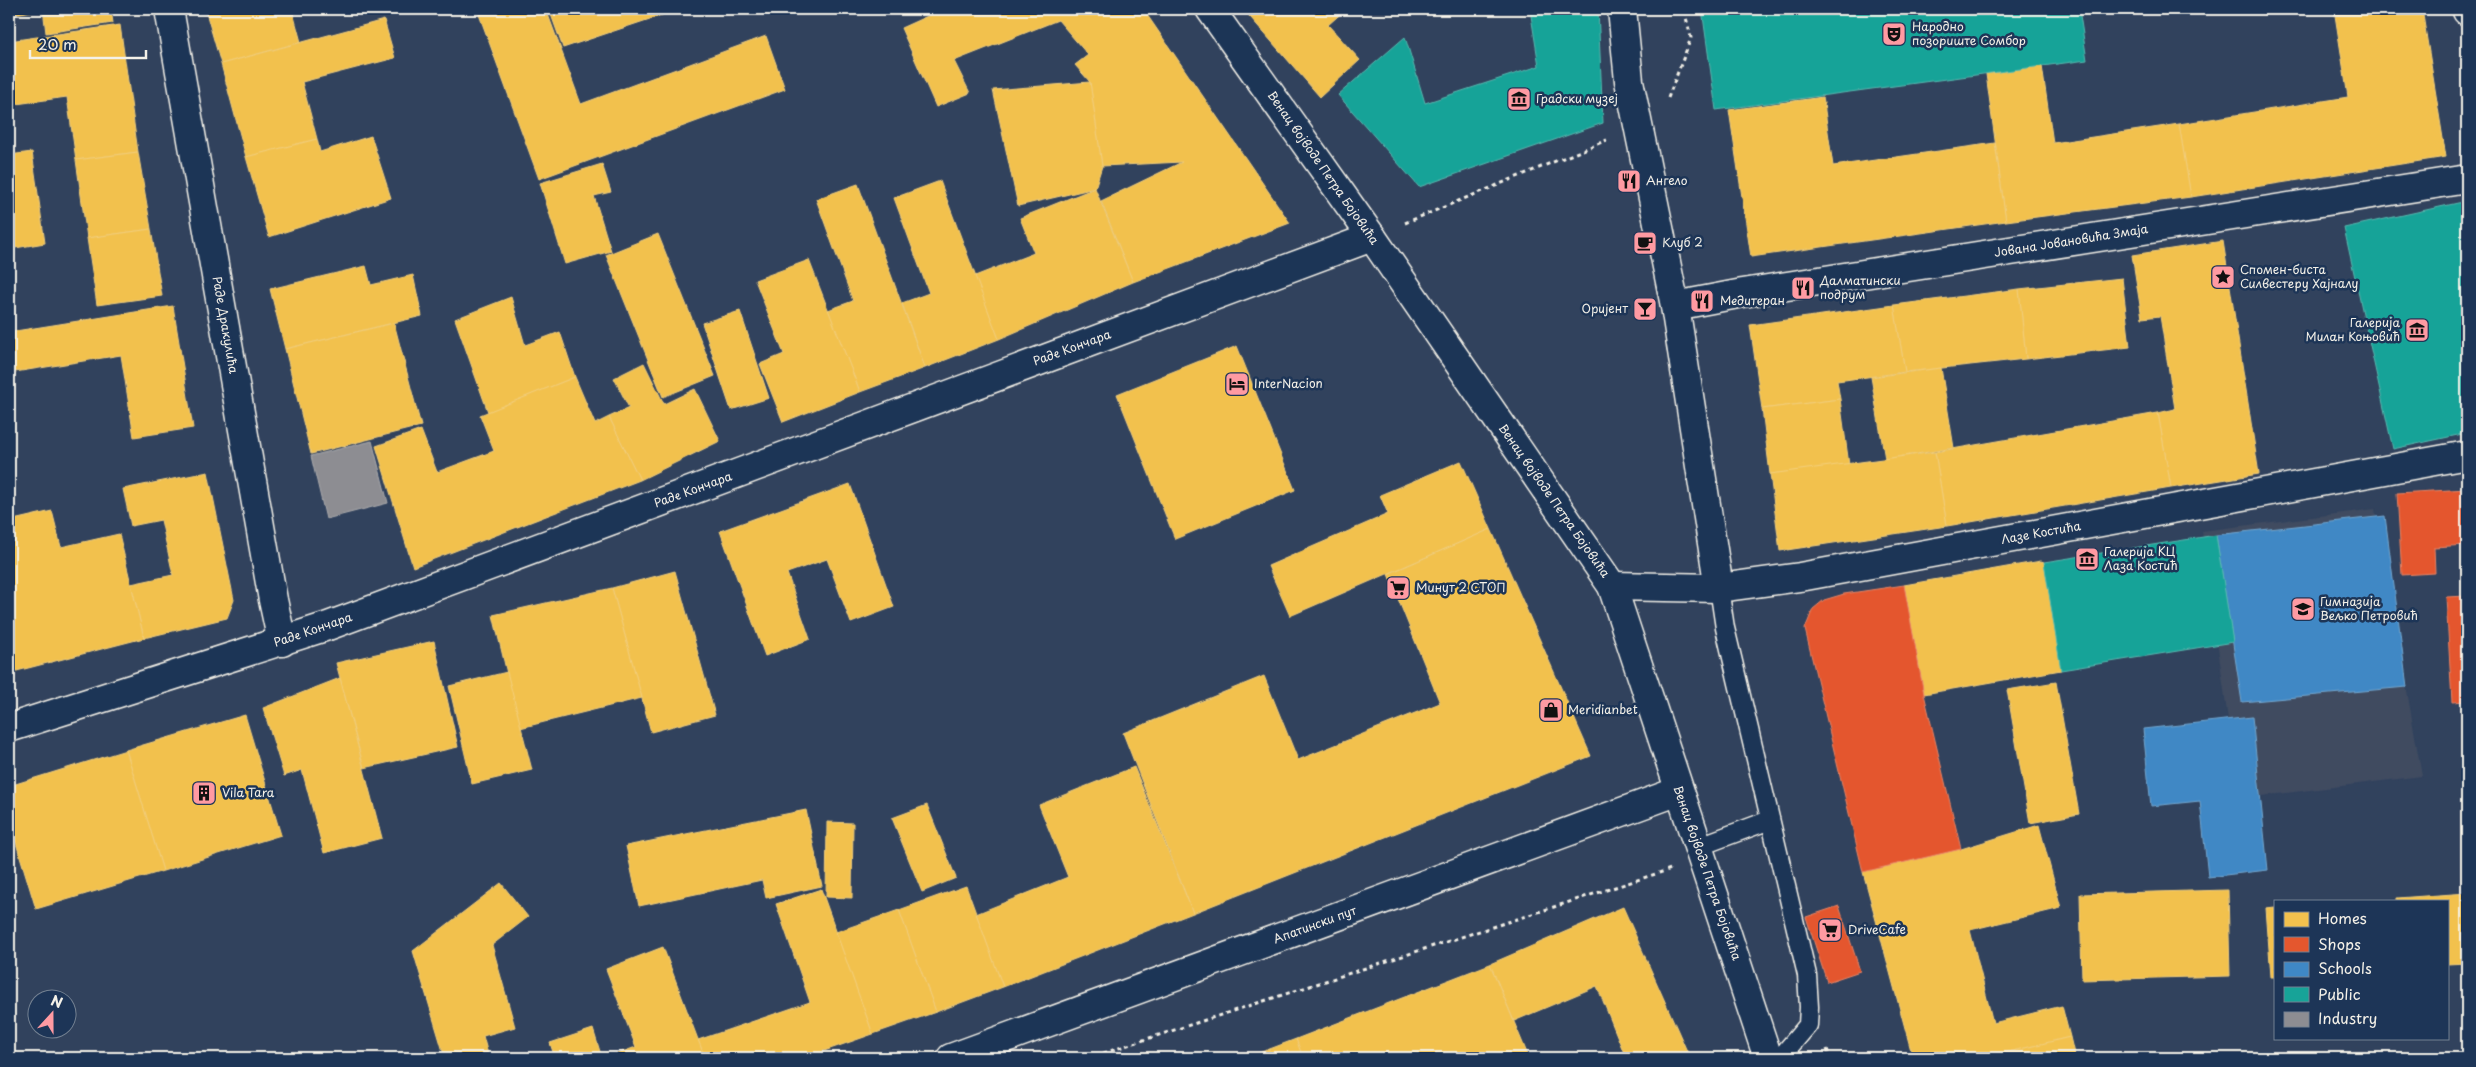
<svg xmlns="http://www.w3.org/2000/svg" width="2476" height="1067" font-family="'Playpen Sans',sans-serif">
  <style>
    .built { fill: #3f4b61 }
    .homes { fill: #f2c14e; stroke: #f3cf7c }
    .shops { fill: #e4572e; stroke: #e98566 }
    .schools { fill: #3f88c5; stroke: #75a8d0 }
    .public { fill: #17a398; stroke: #59bab0 }
    .industry { fill: #8d8d92; stroke: #acabac }
    .lines { fill: none; stroke-linecap: round; stroke-linejoin: round }
    .lane-casing { stroke: #f4f1e8; stroke-width: 21 }
    .street-casing { stroke: #f4f1e8; stroke-width: 31 }
    .secondary-casing { stroke: #f4f1e8; stroke-width: 31 }
    .path { stroke: #f4f1e8; stroke-width: 3; stroke-dasharray: 4 4; stroke-linecap: butt }
    .lane { stroke: #1d3557; stroke-width: 18 }
    .street { stroke: #1d3557; stroke-width: 28 }
    .secondary { stroke: #1d3557; stroke-width: 28 }
    .labels { text-anchor: middle; stroke-width: 5; stroke-linejoin: round; paint-order: stroke }
    .poi-label { font-size: 12px; fill: #f4f1e8; stroke: #1d3557; text-anchor: start }
    .street-label { font-size: 12px; fill: #f4f1e8; stroke: #1d3557 }
  </style>
  <rect width="100%" height="100%" fill="#31425d"/>
  <filter id="ink" filterUnits="userSpaceOnUse"><feTurbulence type="fractalNoise" baseFrequency=".02" numOctaves="2"/><feDisplacementMap in="SourceGraphic" scale="10" xChannelSelector="R" yChannelSelector="G"/><feConvolveMatrix kernelMatrix="1 2 1 2 8 2 1 2 1" color-interpolation-filters="sRGB"/></filter>
  <g filter="url(#ink)">
    <path class="built" d="M2375 509 2422 776 2239 799 2202 531Z"/>
    <g class="homes">
      <path d="M9 9H111L113 23 46 33 43 9 9 15Z"/>
      <path d="M205 9H292L301 42 221 64Z"/>
      <path d="M477 9H546L581 104 766 36 785 89 539 179Z"/>
      <path d="M549 9H680L563 48Z"/>
      <path d="M943 9H1143L1290 223 1133 282 1101 201 1182 162 1102 166 1090 82 1075 65 1088 55 1058 20 954 61 970 93 936 107 901 28Z"/>
      <path d="M1243 9H1262L1251 18Z"/>
      <path d="M1262 9H1346L1328 25 1360 60 1320 97 1251 18Z"/>
      <path d="M2334 9H2422L2446 157 2191 197 2179 124 2348 97Z"/>
      <path d="M384 20 395 58 302 82 317 139 246 157 221 64Z"/>
      <path d="M120 25 138 152 76 160 67 97 9 105V41Z"/>
      <path d="M2042 66 2053 143 2179 124 2191 197 2006 221 1986 74Z"/>
      <path d="M1090 82 1102 166 1095 188 1018 206 993 90Z"/>
      <path d="M1823 97 1833 166 1995 143 2006 221 1751 257 1729 110Z"/>
      <path d="M371 136 391 198 269 237 246 157 317 139 320 152Z"/>
      <path d="M32 152 45 243 9 249V155Z"/>
      <path d="M138 152 151 229 87 238 76 160Z"/>
      <path d="M602 164 611 192 594 196 611 251 565 264 540 183Z"/>
      <path d="M940 181 999 339 925 368 902 303 929 293 894 198Z"/>
      <path d="M858 184 925 368 860 392 828 310 853 301 816 199Z"/>
      <path d="M1095 188 1133 282 999 339 975 276 1034 253 1020 218Z"/>
      <path d="M151 229 162 296 97 305 87 238Z"/>
      <path d="M658 234 715 376 663 397 606 255Z"/>
      <path d="M2223 241 2259 474 2171 488 2158 413 2175 409 2160 316 2142 318 2132 255Z"/>
      <path d="M809 260 860 392 783 422 760 364 784 354 755 280Z"/>
      <path d="M366 266 371 285 413 275 422 316 285 349 270 289Z"/>
      <path d="M2122 278 2130 347 2026 359 2019 289Z"/>
      <path d="M2019 289 2026 359 1905 372 1894 305Z"/>
      <path d="M511 297 525 345 560 332 575 377 488 412 455 319Z"/>
      <path d="M1894 305 1905 372 1837 381 1840 399 1762 409 1750 325Z"/>
      <path d="M173 306 193 428 134 437 121 355 15 372 9 332Z"/>
      <path d="M740 311 769 398 731 410 702 323Z"/>
      <path d="M394 323 421 426 311 454 285 349Z"/>
      <path d="M1237 346 1295 490 1175 539 1117 394Z"/>
      <path d="M644 363 664 404 695 389 720 441 640 480 609 417 629 408 614 378Z"/>
      <path d="M1941 368 1954 448 1885 459 1871 377Z"/>
      <path d="M575 377 595 424 609 417 640 480 413 567 376 446 421 430 437 472 494 451 480 415Z"/>
      <path d="M1840 399 1849 465 1770 474 1762 409Z"/>
      <path d="M2158 413 2171 488 1947 526 1935 452Z"/>
      <path d="M1935 452 1947 526 1780 551 1770 474Z"/>
      <path d="M1461 461 1491 529 1290 616 1268 566 1388 514 1380 495Z"/>
      <path d="M208 472 234 600 227 618 144 638 131 584 173 575 161 520 131 526 123 489Z"/>
      <path d="M850 484 894 607 851 623 827 559 787 573 810 639 765 656 720 531Z"/>
      <path d="M52 511 61 547 119 534 144 638 9 673V521Z"/>
      <path d="M1491 529 1591 756 1193 913 1123 733 1264 676 1298 760 1440 703 1388 574Z"/>
      <path d="M2041 561 2044 562 2061 670 1924 694 1904 585Z"/>
      <path d="M675 571 715 715 651 732 612 588Z"/>
      <path d="M612 588 642 698 520 728 493 615Z"/>
      <path d="M434 641 458 747 364 768 336 663Z"/>
      <path d="M507 672 532 770 472 784 449 686Z"/>
      <path d="M340 678 382 838 324 853 302 770 284 776 263 708Z"/>
      <path d="M2056 682 2079 814 2030 823 2007 690Z"/>
      <path d="M245 715 281 835 163 871 126 750Z"/>
      <path d="M126 750 163 871 36 909 9 820V786Z"/>
      <path d="M1134 767 1193 913 1003 987 976 914 1068 877 1039 805Z"/>
      <path d="M927 805 956 878 922 892 892 818Z"/>
      <path d="M806 810 822 886 766 898 762 880 639 906 626 846Z"/>
      <path d="M827 822 853 823 852 898 826 897Z"/>
      <path d="M2039 825 2061 908 1970 930 1993 1023 2062 1006 2070 1037 1984 1058H1913L1863 872 1961 849Z"/>
      <path d="M501 883 528 917 492 945 515 1027 483 1036 489 1058H445L413 951Z"/>
      <path d="M966 886 1003 987 936 1012 899 910Z"/>
      <path d="M821 889 873 1034 804 1058H705L698 1040 810 1002 776 904Z"/>
      <path d="M2228 890 2230 976 2082 980 2080 894Z"/>
      <path d="M2467 893V963L2447 964V901H2397V898Z"/>
      <path d="M1623 907 1690 1058H1626L1597 986 1514 1021 1490 964Z"/>
      <path d="M2275 907V977H2271L2266 908Z"/>
      <path d="M899 910 936 1012 873 1034 836 932Z"/>
      <path d="M663 947 705 1058H606L636 1047 606 969Z"/>
      <path d="M1490 964 1529 1058H1303L1296 1039Z"/>
      <path d="M593 1029 602 1058H555L550 1043Z"/>
      <path d="M2070 1037 2075 1058H1984Z"/>
      <path d="M1296 1039 1303 1058H1246Z"/>
    </g>
    <g class="shops">
      <path d="M2467 489V545L2434 547 2435 573 2402 575 2397 493Z"/>
      <path d="M1904 585 1924 694 1961 849 1863 872 1805 629 1813 609 1824 600 1844 594Z"/>
      <path d="M2467 596V701L2452 702 2446 597Z"/>
      <path d="M1839 906 1860 971 1827 982 1806 917Z"/>
    </g>
    <g class="schools">
      <path d="M2385 516 2407 687 2242 702 2216 535Z"/>
      <path d="M2252 717 2268 870 2208 877 2200 801 2151 806 2143 729Z"/>
    </g>
    <g class="public">
      <path d="M1530 9H1598L1603 123 1419 187 1338 95 1405 37 1425 103 1539 66Z"/>
      <path d="M1702 9H2079L2087 60 1716 110Z"/>
      <path d="M2467 201V433L2393 449 2344 228Z"/>
      <path d="M2216 535 2233 642 2061 670 2044 562Z"/>
    </g>
    <path class="industry" d="M372 441 388 503 326 519 311 456Z"/>
    <g class="lines">
      <g class="lane-casing">
        <g id="lane">
          <path d="M1719 588 1725 628 1807 975 1809 1007 1808 1025 1780 1058"/>
          <path d="M1700 846 1770 820"/>
        </g>
      </g>
      <g class="street-casing">
        <g id="street">
          <path d="M169 9 273 600 282 642"/>
          <path d="M1622 9 1629 81 1675 306 1719 588"/>
          <path d="M2467 9V11"/>
          <path d="M1675 306 1743 293 2467 179"/>
          <path d="M1612 586 1719 588 1800 577 2467 455"/>
          <path d="M9 728 328 626 1372 237"/>
        </g>
      </g>
      <g class="secondary-casing">
        <g id="secondary">
          <path d="M1210 9 1372 237 1612 586 1768 1058"/>
          <path d="M951 1058 1679 791"/>
        </g>
      </g>
      <g class="path">
        <path d="M1668 98 1691 38 1684 9"/>
        <path d="M1405 223 1607 140"/>
        <path d="M1827 1049 1830 1058"/>
        <path d="M1088 1058 1671 869"/>
      </g>
      <use href="#lane" class="lane"/>
      <use href="#street" class="street"/>
      <use href="#secondary" class="secondary"/>
    </g>
  </g>
  <defs>
    <g id="theatre-square" transform="scale(1.25)"><rect x="-9" y="-9" width="18" height="18" rx="4" fill="#ff9aa2" stroke="#1d3557"/><path d="M-5-5.5Q0-4 5-5.5V0Q5 5 0 6Q-5 5-5 0ZM-3.3-2.5H-1v1.5H-3.3ZM1-2.5H3.3v1.5H1ZM-2.8 1Q0 5.5 2.8 1Z" fill="#111"/></g>
    <g id="museum-square" transform="scale(1.25)"><rect x="-9" y="-9" width="18" height="18" rx="4" fill="#ff9aa2" stroke="#1d3557"/><path d="M0-6L6-3V-2H-6V-3ZM-5-1h2V3h-2ZM-1-1h2V3h-2ZM3-1h2V3H3ZM-6 4H6V6H-6Z" fill="#111"/></g>
    <g id="restaurant-square" transform="scale(1.25)"><rect x="-9" y="-9" width="18" height="18" rx="4" fill="#ff9aa2" stroke="#1d3557"/><path d="M-5-6h1v4h1v-4h1v4h1v-4h1v5L-1.5 .5V6h-2V.5L-5-1ZM5-6V6H3V1.5H1.5Q1.5-4 5-6Z" fill="#111"/></g>
    <g id="cafe-square" transform="scale(1.25)"><rect x="-9" y="-9" width="18" height="18" rx="4" fill="#ff9aa2" stroke="#1d3557"/><path d="M-5.5-4.5H6V0H3Q3 3.5 0 3.5H-2.5Q-5.5 3.5-5.5 0ZM3-3.2v2h1.7v-2ZM-6 4.5H4V6H-6Z" fill="#111"/></g>
    <g id="sight-square" transform="scale(1.25)"><rect x="-9" y="-9" width="18" height="18" rx="4" fill="#ff9aa2" stroke="#1d3557"/><path d="M0-6L1.8-2.2L6-1.7L2.9 1.2L3.7 5.4L0 3.3L-3.7 5.4L-2.9 1.2L-6-1.7L-1.8-2.2Z" fill="#111"/></g>
    <g id="bar-square" transform="scale(1.25)"><rect x="-9" y="-9" width="18" height="18" rx="4" fill="#ff9aa2" stroke="#1d3557"/><path d="M-6-5H6L.8 .8V4.5H3.5V6h-7V4.5H-.8V.8Z" fill="#111"/></g>
    <g id="hotel-square" transform="scale(1.25)"><rect x="-9" y="-9" width="18" height="18" rx="4" fill="#ff9aa2" stroke="#1d3557"/><path d="M-6-4.5h1.5V1H6V5H4.5V3h-9V5H-6ZM-4 0a1.8 1.8 0 1 1 3.6 0ZM.5 0V-2.5h3Q6-2.5 6 0Z" fill="#111"/></g>
    <g id="supermarket-square" transform="scale(1.25)"><rect x="-9" y="-9" width="18" height="18" rx="4" fill="#ff9aa2" stroke="#1d3557"/><path d="M-6-5.5h2.5l.6 2H6L4.5 2H-2.5L-4.4-4H-6ZM-1.5 3.2a1.3 1.3 0 1 0 .1 0ZM3 3.2a1.3 1.3 0 1 0 .1 0Z" fill="#111"/></g>
    <g id="school-square" transform="scale(1.25)"><rect x="-9" y="-9" width="18" height="18" rx="4" fill="#ff9aa2" stroke="#1d3557"/><path d="M0-5L7-2L0 1L-7-2ZM-4 1L0 2.5L4 1V4Q0 6-4 4Z" fill="#111"/></g>
    <g id="shop-square" transform="scale(1.25)"><rect x="-9" y="-9" width="18" height="18" rx="4" fill="#ff9aa2" stroke="#1d3557"/><path d="M-5-2.5h2.3a2.7 3.5 0 0 1 5.4 0H5L5.5 6h-11ZM-1.5-2.5h3a1.5 2.3 0 0 0-3 0Z" fill="#111"/></g>
    <g id="building-square" transform="scale(1.25)"><rect x="-9" y="-9" width="18" height="18" rx="4" fill="#ff9aa2" stroke="#1d3557"/><path d="M-4-6H4V6H1V3H-1V6H-4ZM-2.5-4.3h1.7v1.8h-1.7ZM.8-4.3h1.7v1.8H.8ZM-2.5-1h1.7V.8h-1.7ZM.8-1h1.7V.8H.8Z" fill="#111"/></g>
  </defs>
  <g fill-rule="evenodd">
    <use href="#theatre-square" x="1894" y="34"/>
    <use href="#museum-square" x="1519" y="99"/>
    <use href="#restaurant-square" x="1629" y="181"/>
    <use href="#cafe-square" x="1645" y="243"/>
    <use href="#sight-square" x="2223" y="277"/>
    <use href="#restaurant-square" x="1803" y="288"/>
    <use href="#restaurant-square" x="1702" y="301"/>
    <use href="#bar-square" x="1645" y="309"/>
    <use href="#museum-square" x="2417" y="330"/>
    <use href="#hotel-square" x="1237" y="384"/>
    <use href="#museum-square" x="2087" y="559"/>
    <use href="#supermarket-square" x="1398" y="588"/>
    <use href="#school-square" x="2303" y="609"/>
    <use href="#shop-square" x="1551" y="710"/>
    <use href="#building-square" x="204" y="793"/>
    <use href="#supermarket-square" x="1830" y="930"/>
  </g>
  <g class="labels">
    <g class="poi-label">
      <text x="1912" y="31">Народно<tspan x="1912" dy="14">позориште Сомбор</tspan></text>
      <text x="1536" y="103">Градски музеј</text>
      <text x="1646" y="185">Ангело</text>
      <text x="1662" y="247">Клуб 2</text>
      <text x="2240" y="274">Спомен-биста<tspan x="2240" dy="14">Силвестеру Хајналу</tspan></text>
      <text x="1820" y="285">Далматински<tspan x="1820" dy="14">подрум</tspan></text>
      <text x="1720" y="305">Медитеран</text>
      <text x="1628" y="313" text-anchor="end">Оријент</text>
      <text x="2400" y="327" text-anchor="end">Галерија<tspan x="2400" dy="14">Милан Коњовић</tspan></text>
      <text x="1254" y="388">InterNacion</text>
      <text x="2104" y="556">Галерија КЦ<tspan x="2104" dy="14">Лаза Костић</tspan></text>
      <text x="1416" y="592">Минут 2 СТОП</text>
      <text x="2320" y="606">Гимназија<tspan x="2320" dy="14">Вељко Петровић</tspan></text>
      <text x="1568" y="714">Meridianbet</text>
      <text x="222" y="797">Vila Tara</text>
      <text x="1848" y="934">DriveCafe</text>
    </g>
    <g class="street-label">
      <text transform="translate(1323 168) rotate(55)" y="4">Венац војводе Петра Бојовића</text>
      <text transform="translate(2071 241) rotate(-9)" y="4">Јована Јовановића Змаја</text>
      <text transform="translate(225 325) rotate(80)" y="4">Раде Дракулића</text>
      <text transform="translate(1072 348) rotate(-20)" y="4">Раде Кончара</text>
      <text transform="translate(693 490) rotate(-20)" y="4">Раде Кончара</text>
      <text transform="translate(1554 501) rotate(55)" y="4">Венац војводе Петра Бојовића</text>
      <text transform="translate(2041 533) rotate(-10)" y="4">Лазе Костића</text>
      <text transform="translate(313 630) rotate(-19)" y="4">Раде Кончара</text>
      <text transform="translate(1707 873) rotate(71)" y="4">Венац војводе Петра Бојовића</text>
      <text transform="translate(1315 925) rotate(-20)" y="4">Апатински пут</text>
    </g>
  </g>
  <rect width="2476" height="1067" fill="none" stroke="#1d3557" stroke-width="30"/>
  <rect x="15" y="15" width="2446" height="1037" fill="none" stroke="#f4f1e8" stroke-width="2" filter="url(#ink)"/>
  <rect x="2274" y="900" width="175" height="140" fill="#1d3557" stroke="#738091"/>
  <rect x="2284" y="912" width="25" height="15" fill="#f2c14e" stroke="#738091"/>
  <text x="2318" y="924" font-size="15" fill="#f4f1e8">Homes</text>
  <rect x="2284" y="937" width="25" height="15" fill="#e4572e" stroke="#738091"/>
  <text x="2318" y="950" font-size="15" fill="#f4f1e8">Shops</text>
  <rect x="2284" y="962" width="25" height="15" fill="#3f88c5" stroke="#738091"/>
  <text x="2318" y="974" font-size="15" fill="#f4f1e8">Schools</text>
  <rect x="2284" y="987" width="25" height="15" fill="#17a398" stroke="#738091"/>
  <text x="2318" y="1000" font-size="15" fill="#f4f1e8">Public</text>
  <rect x="2284" y="1012" width="25" height="15" fill="#8d8d92" stroke="#738091"/>
  <text x="2318" y="1024" font-size="15" fill="#f4f1e8">Industry</text>
  <g transform="translate(52 1014) rotate(21)"><circle r="24" fill="#1d3557" stroke="#738091"/>
  <path d="M0-4L9 19L0 12L-9 19Z" fill="#ff9aa2"/>
  <text y="-8" font-size="14" font-weight="bold" text-anchor="middle" fill="#f4f1e8">N</text>
  </g>
  <path d="M30 50v8h116v-8" fill="none" stroke="#f4f1e8" stroke-width="2.5"/>
  <text x="38" y="50" font-size="15" fill="#f4f1e8" stroke="#1d3557" stroke-width="4" paint-order="stroke">20 m</text>
</svg>
